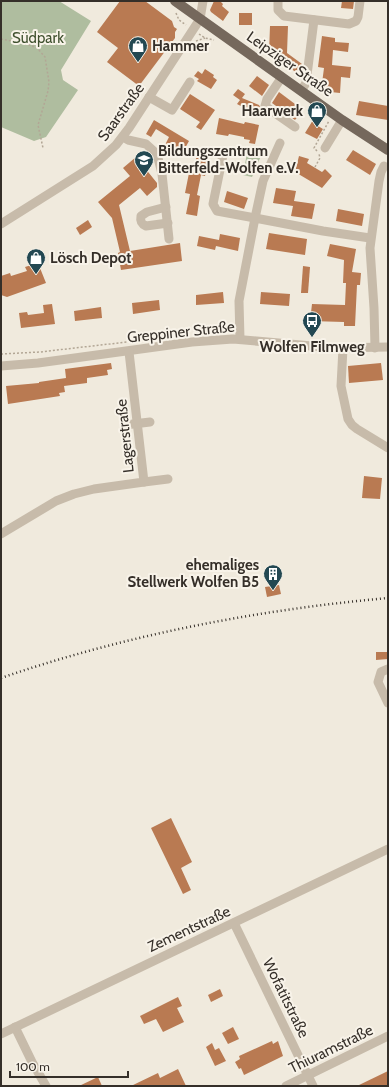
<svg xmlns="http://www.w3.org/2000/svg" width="389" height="1087" font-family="Cabin,sans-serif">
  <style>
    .green { fill: #afbd9f }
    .building { fill: #b97a52 }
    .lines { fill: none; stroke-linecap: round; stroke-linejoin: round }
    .path { stroke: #b2a695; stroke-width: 1.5; stroke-dasharray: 2 2; stroke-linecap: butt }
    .minor { stroke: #c7bbaa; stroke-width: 9 }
    .major { stroke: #75685c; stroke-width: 10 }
    .rail { stroke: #352f29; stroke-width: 2.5; stroke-dasharray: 1 3; stroke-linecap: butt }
    .labels { text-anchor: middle; stroke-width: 4; stroke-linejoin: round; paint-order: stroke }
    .park-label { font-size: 15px; fill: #40512f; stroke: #f8f3e9 }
    .poi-label { font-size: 15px; font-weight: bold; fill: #352f29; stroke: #f8f3e9; text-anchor: start }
    .street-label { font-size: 15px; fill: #352f29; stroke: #f8f3e9 }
  </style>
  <rect width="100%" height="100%" fill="#f0eadd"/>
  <g class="green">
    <path d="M1 1H59L91 21 61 70 63 80 78 90 46 137 34 141 1 127Z"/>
    <path d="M247 153 261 156 252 177 243 175Z"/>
  </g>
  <g class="building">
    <path d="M120 1H145L172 21 174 27 177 29 175 32V38L139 86 107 62 118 48 97 32Z"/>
    <path d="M214 1H220L223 4 222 6 229 12 223 21 211 12 210 10Z"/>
    <path d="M342 1H354L353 9 341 8Z"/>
    <rect x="239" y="13" width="13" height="12"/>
    <path d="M270 26H288L287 53 302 64 297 73 269 53Z"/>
    <path d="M322 36 335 38V42L349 43 348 52 333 50 332 65 351 67 350 78 341 77 340 93 321 91 324 68 318 67Z"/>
    <path d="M205 69 214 75 213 77 217 80 211 89 197 81 199 79 194 76 198 71 202 74Z"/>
    <path d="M257 76 269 85 262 96 249 86Z"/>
    <path d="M238 89 245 94 242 98 259 105 262 111 260 116 237 104 240 100 233 95Z"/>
    <path d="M279 92 303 110 295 120 272 103Z"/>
    <path d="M190 94 215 110 201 130 196 127 200 122 180 109Z"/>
    <path d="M359 101 388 106V120L356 115Z"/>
    <path d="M219 118 244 124 245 122 259 125 255 144 249 143 250 140 244 139V137L229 134 228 136 216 134Z"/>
    <path d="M154 120 189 141 184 150 165 145 169 137 156 129 151 137 146 134Z"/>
    <path d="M313 120 319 124 318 126 323 129 317 139 305 133Z"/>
    <path d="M353 150 376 164 370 175 346 160Z"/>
    <path d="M197 154 209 157 205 176 201 175 197 195 200 196 197 216 186 214 190 194 185 193 189 173 193 174Z"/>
    <path d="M299 156 309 159 307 163 322 172 325 169 332 176 322 188 295 172Z"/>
    <path d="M136 157 157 183V187L147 196 140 188 119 205 130 251 180 243 182 261 121 270 118 253 120 252 112 218 98 202 130 176 123 168Z"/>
    <path d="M276 188 296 191 294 201 315 204 312 219 291 216 293 206 273 203Z"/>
    <path d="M227 191 248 198 244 209 224 202Z"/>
    <path d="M338 209 364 214 362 226 336 221Z"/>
    <path d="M88 220 92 227 80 235 76 228Z"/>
    <path d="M269 233 307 239 305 255 266 249Z"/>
    <path d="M220 234 240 238 238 251 216 246 215 250 197 246 199 236 219 240Z"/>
    <path d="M330 244 356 249 352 272 361 273 360 285H357L355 326H344V322L310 321 312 304 345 305 346 283H343L344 260 327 256Z"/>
    <path d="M38 263 46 283 7 297 1 295V276L10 273 11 276 27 271 25 267Z"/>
    <path d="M303 266 310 267 308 293H301Z"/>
    <path d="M223 292 224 303 196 305V295Z"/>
    <path d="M261 292 290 294 289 306 260 304Z"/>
    <path d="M159 300 160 310 133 314 132 303Z"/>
    <path d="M52 304 55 324 21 328 19 313 27 312 28 315 44 313 43 305Z"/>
    <path d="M101 307 102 318 75 321 74 311Z"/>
    <path d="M111 363 112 369 107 370 108 375 87 378V383L64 386 65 392 59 393 60 396 8 404 6 386 39 383V382L66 378 65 369Z"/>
    <path d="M381 363 383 380 349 383 348 366Z"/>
    <path d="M364 476 382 478 380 499 362 498Z"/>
    <path d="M279 585 281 594 267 597 265 587Z"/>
    <path d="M376 652H388V659L376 660Z"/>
    <path d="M171 818 192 862 181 868 191 890 183 894 151 828Z"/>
    <path d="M220 989 223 996 211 1002 208 995Z"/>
    <path d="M178 997 182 1006 177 1008 184 1022 163 1032 156 1019 144 1024 140 1016Z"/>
    <path d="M233 1027 239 1039 228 1044 222 1033Z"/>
    <path d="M272 1041 273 1044 278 1041 283 1056 244 1075 241 1068 239 1069 235 1062 240 1059 239 1056Z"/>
    <path d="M212 1043 215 1050 219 1048 226 1061 215 1066 206 1047Z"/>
    <path d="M178 1069 186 1086H131L158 1073 160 1078Z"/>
    <path d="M388 1071V1086H357Z"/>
    <path d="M98 1077 102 1086H79Z"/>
  </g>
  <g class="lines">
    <g class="path">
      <path d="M176 13 179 20 186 25"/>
      <path d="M199 34 205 38 214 40"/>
      <path d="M1 39 27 44 37 48 45 57 49 82 48 91 38 125 43 148"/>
      <path d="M196 41 205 38"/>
      <path d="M317 151 314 148 329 121"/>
      <path d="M315 167 320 158 319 154"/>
      <path d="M218 331 232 330"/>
      <path d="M1 354 40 352 127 342"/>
    </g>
    <g class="minor">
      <path d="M278 1V10L284 16 349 24 356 21 358 17 360 1"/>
      <path d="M282 77 267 99 265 106 295 127"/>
      <path d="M301 91 306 83 314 20"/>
      <path d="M149 97 172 110 190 82"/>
      <path d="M123 137 128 140 146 144 157 154 162 174 169 239"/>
      <path d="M325 148 342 120"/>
      <path d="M223 155 213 204 217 211 255 218 263 181 280 143"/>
      <path d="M166 207 147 212 141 216C140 221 141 224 146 226L168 223"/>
      <path d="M1 224 93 166 116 145 129 128 200 19 203 1"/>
      <path d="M240 339 239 301 255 218 323 231 370 238"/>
      <path d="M343 348 341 386 348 419 352 425 357 429 388 448"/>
      <path d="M375 348 374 308 370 248 379 181 381 172 384 166"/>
      <path d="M1 366 38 363 192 342 233 339 334 348 388 347"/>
      <path d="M125 425 150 422"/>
      <path d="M144 482 168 479"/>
      <path d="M1 534 56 501 74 494 94 489 144 482 129 352"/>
      <path d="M388 669 381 672 378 682 388 703"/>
      <path d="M234 923 313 1086"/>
      <path d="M15 1027 32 1062 46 1086"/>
      <path d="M1 1034 388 849"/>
      <path d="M286 1086 388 1036"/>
    </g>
    <path class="major" d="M175 1 342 120 388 150"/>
    <path class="rail" d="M1 678C126 635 256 610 388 598"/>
  </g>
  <defs>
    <g id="shop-pin" transform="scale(1)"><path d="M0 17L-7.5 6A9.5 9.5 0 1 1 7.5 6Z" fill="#234852" stroke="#f8f3e9"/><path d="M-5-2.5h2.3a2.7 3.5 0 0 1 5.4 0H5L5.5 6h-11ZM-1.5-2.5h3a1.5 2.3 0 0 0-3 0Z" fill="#fff"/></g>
    <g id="school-pin" transform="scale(1)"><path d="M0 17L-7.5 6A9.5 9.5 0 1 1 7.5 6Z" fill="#234852" stroke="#f8f3e9"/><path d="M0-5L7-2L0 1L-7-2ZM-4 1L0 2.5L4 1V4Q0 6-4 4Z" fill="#fff"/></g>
    <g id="bus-pin" transform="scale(1)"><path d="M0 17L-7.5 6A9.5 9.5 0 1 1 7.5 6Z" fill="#234852" stroke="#f8f3e9"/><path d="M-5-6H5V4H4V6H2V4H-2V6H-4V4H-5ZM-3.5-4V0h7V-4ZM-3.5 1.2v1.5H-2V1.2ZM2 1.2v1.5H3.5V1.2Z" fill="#fff"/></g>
    <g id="building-pin" transform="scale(1)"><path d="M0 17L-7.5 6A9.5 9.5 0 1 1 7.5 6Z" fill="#234852" stroke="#f8f3e9"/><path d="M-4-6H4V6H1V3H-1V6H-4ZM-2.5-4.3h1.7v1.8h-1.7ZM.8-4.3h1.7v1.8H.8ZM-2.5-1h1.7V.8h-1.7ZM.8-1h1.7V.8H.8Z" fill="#fff"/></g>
  </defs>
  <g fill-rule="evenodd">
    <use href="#shop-pin" x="138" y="46"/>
    <use href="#shop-pin" x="317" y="111"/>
    <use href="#school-pin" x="144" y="160"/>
    <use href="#shop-pin" x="36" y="258"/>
    <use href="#bus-pin" x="312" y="321"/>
    <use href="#building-pin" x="273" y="574"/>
  </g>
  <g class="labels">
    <g class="park-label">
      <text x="38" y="43">Südpark</text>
    </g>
    <g class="poi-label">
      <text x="152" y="51">Hammer</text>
      <text x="303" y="116" text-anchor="end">Haarwerk</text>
      <text x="158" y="156">Bildungszentrum<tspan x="158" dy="17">Bitterfeld-Wolfen e.V.</tspan></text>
      <text x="50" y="263">Lösch Depot</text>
      <text x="312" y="352" text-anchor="middle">Wolfen Filmweg</text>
      <text x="259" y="570" text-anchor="end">ehemaliges<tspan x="259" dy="17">Stellwerk Wolfen B5</tspan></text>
    </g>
    <g class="street-label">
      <text transform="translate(290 64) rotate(35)" y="5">Leipziger Straße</text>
      <text transform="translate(121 112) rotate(-54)" y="5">Saarstraße</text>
      <text transform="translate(181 332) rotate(-6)" y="5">Greppiner Straße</text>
      <text transform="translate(125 436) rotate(-96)" y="5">Lagerstraße</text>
      <text transform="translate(189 929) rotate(-25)" y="5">Zementstraße</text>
      <text transform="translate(286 998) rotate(64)" y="5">Wofatitstraße</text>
      <text transform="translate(331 1049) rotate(-26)" y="5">Thiuramstraße</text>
    </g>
  </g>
  <rect width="389" height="1087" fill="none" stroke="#352f29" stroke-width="4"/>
  <path d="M10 1071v6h118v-6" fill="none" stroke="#352f29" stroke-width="2"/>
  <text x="16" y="1071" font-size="12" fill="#352f29" stroke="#f8f3e9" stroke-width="3" paint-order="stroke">100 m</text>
</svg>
